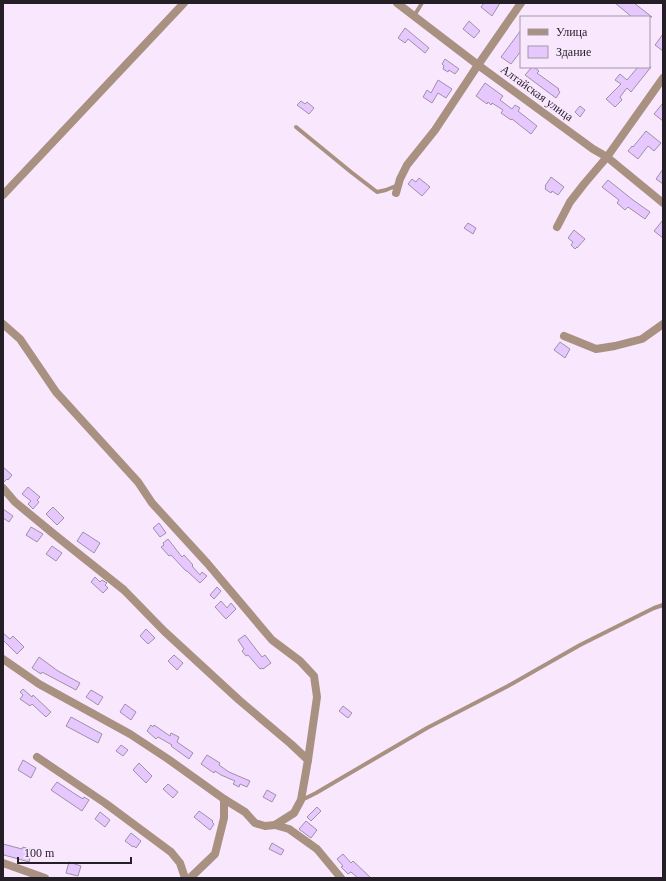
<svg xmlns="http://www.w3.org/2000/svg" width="666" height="881" font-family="Georgia,serif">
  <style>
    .building { fill: #e6c7fe; stroke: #9d91a7 }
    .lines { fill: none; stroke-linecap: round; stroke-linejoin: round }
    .lane { stroke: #a99181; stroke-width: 4 }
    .street { stroke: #a99181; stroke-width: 8 }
    .labels { text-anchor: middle; stroke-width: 3; stroke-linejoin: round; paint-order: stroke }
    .street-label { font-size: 12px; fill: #241e26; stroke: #f9e7fe }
  </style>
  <rect width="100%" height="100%" fill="#f9e7fe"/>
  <g class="building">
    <path d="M484 3H500L492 16 481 7Z"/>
    <path d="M615 3H634L652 17H632Z"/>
    <path d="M469 21 480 31 474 38 463 29Z"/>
    <path d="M405 28 429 48 425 53 408 39 405 43 398 38Z"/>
    <path d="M521 30V51L511 64 501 57Z"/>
    <path d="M663 34V51L655 45Z"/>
    <path d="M445 59 459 69 455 74 449 70 448 72 443 69 444 66 442 64Z"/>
    <path d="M532 67H534L539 71 537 73 559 89 558 90 560 92 556 98 525 75Z"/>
    <path d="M638 67H651L631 92 627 88 620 97 622 100 615 107 606 99 621 84 615 80 620 74 627 80Z"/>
    <path d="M438 80 452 89 446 98 438 93 432 103 423 97 427 90 431 93Z"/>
    <path d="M485 83 503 96 500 100 512 109 515 105 520 108 518 111 537 126 531 134 512 119 511 120 501 113 503 110 492 103 491 105 488 102 487 104 476 96Z"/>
    <path d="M301 101 305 104 307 102 314 108 309 114 297 105Z"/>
    <path d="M663 103V121L654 114Z"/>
    <path d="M580 106 585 110 580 117 575 112Z"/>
    <path d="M646 131 661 143 654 151 648 146 638 159 628 151 632 146 633 147Z"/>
    <path d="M663 169V184L656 179Z"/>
    <path d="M551 177 564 187 558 195 552 191 551 193 545 189 546 187 545 186Z"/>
    <path d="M419 178 430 187 422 196 408 184 412 179 416 182Z"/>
    <path d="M608 180 633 200 650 212 645 219 628 207 625 210 617 203 619 200 602 187Z"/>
    <path d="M663 220V238L654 231Z"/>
    <path d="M468 223 476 228 473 234 464 228Z"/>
    <path d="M574 230 585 239 577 248V247L575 249 571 245 573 242 568 238Z"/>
    <path d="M560 342 570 349 565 358 554 350Z"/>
    <path d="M3 467 12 475 8 480 7 479 3 483Z"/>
    <path d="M28 487 40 497 37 500 39 502 33 509 28 504 31 501 22 494Z"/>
    <path d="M53 507 64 518 57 525 46 514Z"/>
    <path d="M3 509 13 516 9 522 3 518Z"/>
    <path d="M159 523 166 533 160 537 153 528Z"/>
    <path d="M31 527 43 534 37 542 26 535Z"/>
    <path d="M83 532 100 543 94 553 77 541Z"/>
    <path d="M168 539 182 557 184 555 193 565 192 566 200 575 202 572 207 576 200 583 187 571H186L171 555 169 556 161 547 164 545 163 543Z"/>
    <path d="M52 546 62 553 56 561 46 554Z"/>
    <path d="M95 577 100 582 102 580 107 583 105 585 108 588 103 593 91 582Z"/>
    <path d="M217 587 221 591 214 599 210 595Z"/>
    <path d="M221 601 227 608 231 603 236 609 226 619 215 607Z"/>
    <path d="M146 629 155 638 148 644 140 636Z"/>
    <path d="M3 633 10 639 13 636 24 647 17 654 3 640Z"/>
    <path d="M245 635 262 657 265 655 271 663 263 669 262 668 260 669 248 655 246 656 242 651 244 649 238 640Z"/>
    <path d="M174 655 183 663 177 670 168 661Z"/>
    <path d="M39 657 58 671 80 683 76 690 42 672 41 674 32 668Z"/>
    <path d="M23 689 32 697 33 695 51 712 46 717 32 704 30 706 20 699 23 695 20 692Z"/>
    <path d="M91 690 103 697 98 705 86 697Z"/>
    <path d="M125 704 136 712 131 720 120 712Z"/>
    <path d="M343 706 352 713 348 718 339 711Z"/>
    <path d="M71 717 102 734 98 743 66 726Z"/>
    <path d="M151 725 153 727 154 725 170 736 171 733 179 737 177 742 193 753 189 759 171 746 172 745 158 737 156 739 147 731Z"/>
    <path d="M121 745 128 750 123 756 116 751Z"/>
    <path d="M207 755 220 763 219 765 229 772 250 781 247 787 240 784 239 787 233 784 235 781 221 775 215 771 214 773 201 764Z"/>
    <path d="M23 760 36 768 31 778 18 770Z"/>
    <path d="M139 763 152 776 146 783 133 770Z"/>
    <path d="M57 782 75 794 83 799 84 797 89 800 82 811 51 790Z"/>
    <path d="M168 784 178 792 173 798 163 789Z"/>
    <path d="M267 790 276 795 272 802 263 797Z"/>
    <path d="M317 807 321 811 311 821 307 817Z"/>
    <path d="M199 811 213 821 212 822 214 824 210 830 194 817Z"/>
    <path d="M100 812 110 820 105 827 95 819Z"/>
    <path d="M306 821 317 830 311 838 299 829Z"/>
    <path d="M131 833 141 841 136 848 134 846 133 847 125 841Z"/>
    <path d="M272 843 284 850 281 855 269 849Z"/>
    <path d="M3 844 22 849 23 847 32 850 29 862 4 855V854L3 853Z"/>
    <path d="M343 854 351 863 353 861 371 878H358L351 872 348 874 341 867 343 866 337 859Z"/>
    <path d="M69 862 81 866 78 876 66 873Z"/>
  </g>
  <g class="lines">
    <g class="lane">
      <path d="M414 16 422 3"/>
      <path d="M296 127 351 172 377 192 386 190 398 185"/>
      <path d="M302 800 316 793 427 728 508 686 580 645 654 608 663 605"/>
    </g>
    <g class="street">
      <path d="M397 3 478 65 593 149 607 157 663 203"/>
      <path d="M396 193 400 179 407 165 435 130 478 65 521 3"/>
      <path d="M3 195 184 3"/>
      <path d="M557 227 570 202 584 184 607 157 663 78"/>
      <path d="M3 324 20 339 56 392 138 482 152 503 207 563 272 640 300 661 314 676 317 697 308 760 291 744 239 700 164 631 124 590 55 535 15 502 3 488"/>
      <path d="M564 336 596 349 615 346 642 339 663 324"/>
      <path d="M3 659 39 684 130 734 168 759 224 799"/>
      <path d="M37 757 105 803 171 852 180 863 185 878"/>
      <path d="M275 825 289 829 317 849 341 878"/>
      <path d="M3 863 45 878"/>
      <path d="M190 878 215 854 224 818V799L245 812 255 823 265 826 275 825 294 813 301 800 308 760"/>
    </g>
  </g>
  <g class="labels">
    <g class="street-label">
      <text transform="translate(537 93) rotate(36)" y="4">Алтайская улица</text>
    </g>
  </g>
  <rect width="666" height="881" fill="none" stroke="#241e26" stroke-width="8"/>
  <rect x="520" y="16" width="130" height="52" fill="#f9e7fe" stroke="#a497a8"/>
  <rect x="528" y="29" width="20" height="6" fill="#a99181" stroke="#a497a8"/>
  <text x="556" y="36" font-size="12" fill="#241e26">Улица</text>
  <rect x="528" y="46" width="20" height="12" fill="#e6c7fe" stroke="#a497a8"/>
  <text x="556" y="56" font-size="12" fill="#241e26">Здание</text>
  <path d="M18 857v6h113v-6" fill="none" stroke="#241e26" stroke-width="2"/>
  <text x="24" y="857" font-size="12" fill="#241e26" stroke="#f9e7fe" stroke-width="3" paint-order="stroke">100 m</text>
</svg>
